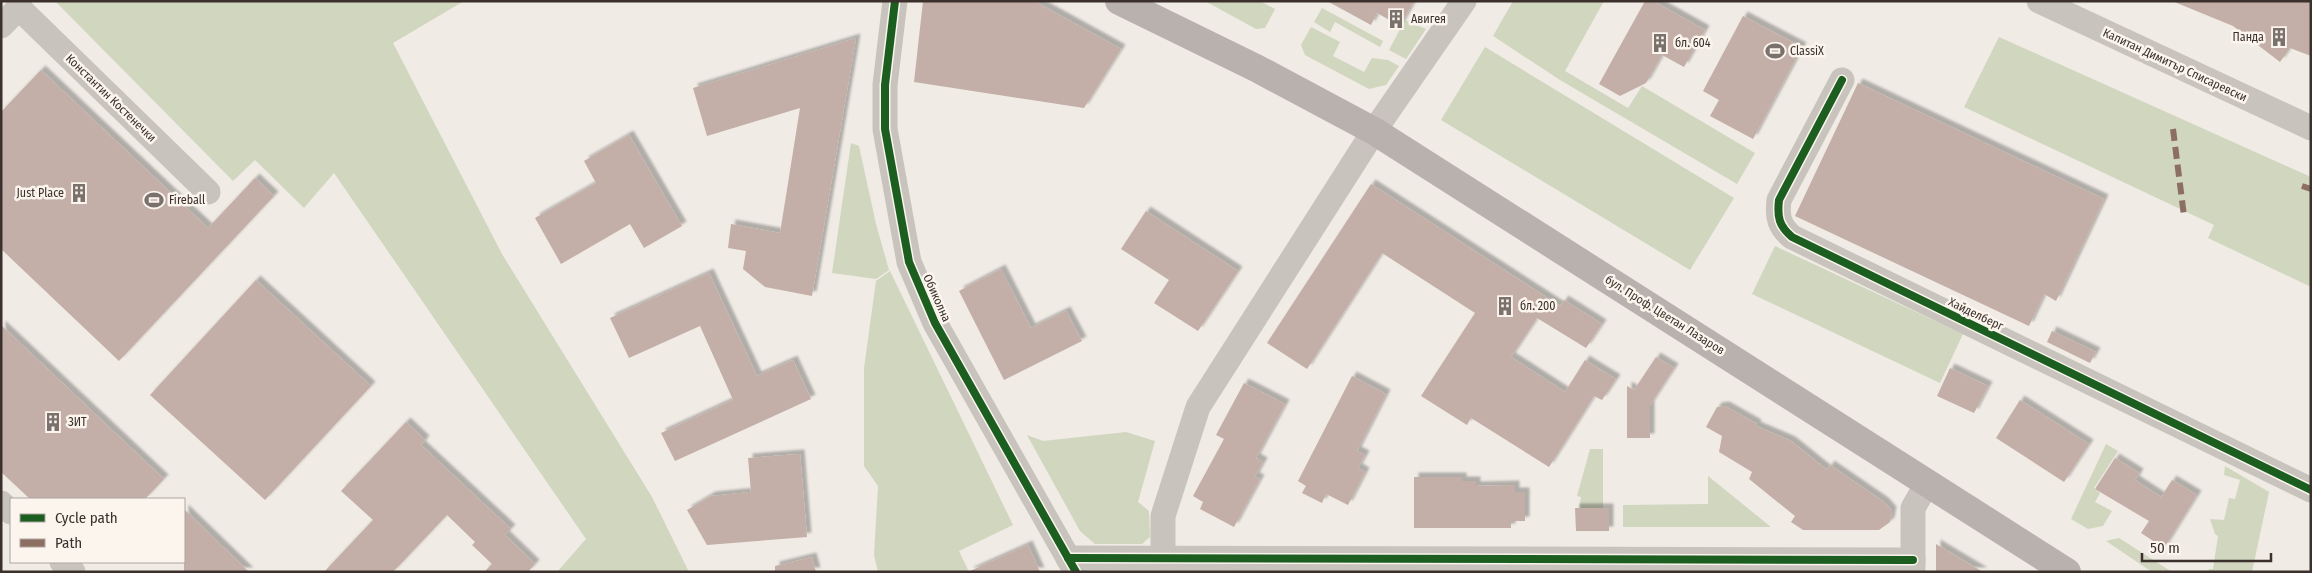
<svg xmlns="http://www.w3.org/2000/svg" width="2312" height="573" font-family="'Fira Sans Condensed',sans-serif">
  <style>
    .green { fill: #d1d6bf }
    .building { fill: #c3afa7; filter: url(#shadow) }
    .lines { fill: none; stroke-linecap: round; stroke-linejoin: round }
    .minor { stroke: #c9c3be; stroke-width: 25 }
    .major { stroke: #b8b1ad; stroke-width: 28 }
    .quiet { stroke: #8d6e63; stroke-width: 6; stroke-dasharray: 12 6; stroke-linecap: butt }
    .cycleway-casing { stroke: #fbf5ee; stroke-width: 11 }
    .cycleway { stroke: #1b5e20; stroke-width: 8 }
    .labels { text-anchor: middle; stroke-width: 5; stroke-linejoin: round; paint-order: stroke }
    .poi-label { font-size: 12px; fill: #3b302b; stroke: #fbf5ee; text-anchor: start }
    .street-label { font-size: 12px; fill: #3b302b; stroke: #fbf5ee }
  </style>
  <defs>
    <filter id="shadow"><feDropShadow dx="4.5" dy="-4.5" stdDeviation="1" flood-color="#0004"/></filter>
  </defs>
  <rect width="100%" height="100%" fill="#f0ebe5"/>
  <g class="green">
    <path d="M55 1H464L393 43 502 254 652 497 689 572H557L586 539 334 173 304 208 255 160 233 181Z"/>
    <path d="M1205 1H1260L1275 9 1265 28 1256 29Z"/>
    <path d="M1513 1H1604L1565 71 1628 108 1642 86 1755 153 1737 184 1560 80 1493 36Z"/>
    <path d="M1322 8 1383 41 1380 47 1335 22 1330 32 1314 22Z"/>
    <path d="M1405 20 1426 29 1406 59 1389 50Z"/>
    <path d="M1311 27 1340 42 1333 56 1364 72 1372 58 1388 60 1399 66 1386 85 1369 89 1305 55 1301 45Z"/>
    <path d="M1999 37 2311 177V287L2208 238 2214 225 1964 107Z"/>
    <path d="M1485 47 1734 198 1690 270 1441 120Z"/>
    <path d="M851 143 859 146 876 224 889 270 876 279 832 273Z"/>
    <path d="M1775 246 1963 334 1940 383 1752 294Z"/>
    <path d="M890 271 1013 525 959 551 969 572H878L874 555 878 486 864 466V368L876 281Z"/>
    <path d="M1126 432 1155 441 1138 502 1149 511 1150 537 1142 544H1095L1080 531 1027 435 1043 441Z"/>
    <path d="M2106 444 2118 451 2094 488 2100 493 2095 502 2112 511 2103 526 2088 529 2071 519Z"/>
    <path d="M1590 449H1603V508H1579L1581 497 1577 496Z"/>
    <path d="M2225 466 2269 492 2252 572H2208L2209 569H2213L2218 536 2215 534 2210 519 2224 520 2229 498 2235 499 2240 480 2224 475Z"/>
    <path d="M1708 476 1771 527H1623V505L1708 504Z"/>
    <path d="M2119 538 2172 572H2152L2106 541Z"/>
  </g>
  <g class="building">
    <path d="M923 1H1034L1121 49 1084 108 914 82Z"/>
    <path d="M1327 1H1414L1400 26 1377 13 1371 25Z"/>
    <path d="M1645 1H1653L1705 30 1684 67 1662 55 1646 83 1620 96 1599 84Z"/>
    <path d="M2172 1H2311V56L2290 48 2280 62 2233 26Z"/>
    <path d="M1743 16 1802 47 1753 139 1710 116 1719 100 1703 91Z"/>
    <path d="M856 38 812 296 765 287 743 269 746 251 728 248 731 224 780 233 800 108 707 136 693 88Z"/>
    <path d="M41 70 208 228 255 178 274 196 119 361 1 249V112Z"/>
    <path d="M1858 83 2104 199 2056 301 2044 294 2029 326 1795 216Z"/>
    <path d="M629 135 682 226 644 248 630 224 561 264 535 218 596 183 584 161Z"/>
    <path d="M1371 184 1560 306 1564 300 1602 324 1586 348 1537 318 1511 357 1565 392 1585 360 1616 379 1602 400 1594 396 1549 467 1471 418 1467 425 1421 396 1475 313 1382 253 1307 369 1267 343Z"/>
    <path d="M1146 211 1238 271 1198 331 1154 303 1169 280 1121 249Z"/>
    <path d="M1001 269 1031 328 1066 311 1082 341 1004 380 959 291Z"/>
    <path d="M709 273 757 376 793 360 811 399 675 461 661 433 733 400 700 326 629 358 610 318Z"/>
    <path d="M256 280 371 386 265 500 150 395Z"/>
    <path d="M1 325 164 479 145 499H30L1 472Z"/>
    <path d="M2052 331 2096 352 2090 363 2047 342Z"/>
    <path d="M1656 357 1674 368 1650 405V438H1627V386L1634 390Z"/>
    <path d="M1950 368 1988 386 1974 413 1937 396Z"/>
    <path d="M1352 376 1386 394 1357 451 1365 455 1358 468 1365 472 1348 505 1326 494 1322 503 1302 493 1306 486 1298 481Z"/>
    <path d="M1244 383 1285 404 1256 458 1263 462 1255 477 1260 479 1234 527 1200 509 1203 502 1193 496 1224 439 1216 435Z"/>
    <path d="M2020 400 2089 444 2064 482 1996 438Z"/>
    <path d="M1725 406 1757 424 1756 426 1791 441 1827 470 1830 465 1884 502 1892 511 1890 522 1879 530H1803L1791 522 1795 516 1749 479 1752 472 1719 452 1722 436 1706 427 1717 407Z"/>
    <path d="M406 422 425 440 421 445 511 529 505 535 535 564 528 572H484L492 564 472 545 475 542 447 515 393 572H324L373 520 341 491Z"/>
    <path d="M800 454 807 537 707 545 687 510 711 496 751 492 748 458Z"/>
    <path d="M2115 458 2139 473 2135 480 2161 497 2172 480 2197 495 2164 548 2141 533 2149 521 2095 489Z"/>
    <path d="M1414 477H1462V481H1476V486L1515 485V492H1525V521H1511V528H1414Z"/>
    <path d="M1575 508H1609V531H1576Z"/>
    <path d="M184 509 249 572H184Z"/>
    <path d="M1936 544 1983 572H1936Z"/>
    <path d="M1028 545 1040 572H968Z"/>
    <path d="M812 557 816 572H775V566Z"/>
  </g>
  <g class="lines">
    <g class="minor">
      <path d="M19 1V8L208 192"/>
      <path d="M895 1 885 85V129L909 262 935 323 1076 572"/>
      <path d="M2039 1 2311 128"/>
      <path d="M1 26 19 8"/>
      <path d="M1842 80 1779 200C1777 217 1779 226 1792 237L2311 490"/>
      <path d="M1 503 11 512"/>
      <path d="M1068 558 1913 560"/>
      <path d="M1163 558V516L1198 407 1374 131 1464 1"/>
      <path d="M62 562 73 572"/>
      <path d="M1913 572V508L1928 482"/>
    </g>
    <path class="major" d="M1119 1 1256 68 1374 131 2067 572"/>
    <g class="quiet">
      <path d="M2173 129 2184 216"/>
      <path d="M2302 186 2311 189"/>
    </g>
    <g class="cycleway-casing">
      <g id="cycleway">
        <path d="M895 1 885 85V129L909 262 935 323 1076 572"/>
        <path d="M1842 80 1779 200C1777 217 1779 226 1792 237L2311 490"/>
        <path d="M1068 558 1913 560"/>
      </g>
    </g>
    <use href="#cycleway" class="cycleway"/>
  </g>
  <defs>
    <g id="building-bare" transform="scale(1.5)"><path d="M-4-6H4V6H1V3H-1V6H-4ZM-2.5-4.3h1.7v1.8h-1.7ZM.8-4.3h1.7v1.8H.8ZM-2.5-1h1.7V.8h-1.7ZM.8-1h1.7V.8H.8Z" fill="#7a716c" stroke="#fbf5ee" stroke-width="2.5" paint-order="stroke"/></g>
    <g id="stadium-bare" transform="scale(1.5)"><path d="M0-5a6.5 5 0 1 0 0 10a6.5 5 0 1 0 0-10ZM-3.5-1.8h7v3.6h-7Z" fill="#7a716c" stroke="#fbf5ee" stroke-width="2.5" paint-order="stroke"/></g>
  </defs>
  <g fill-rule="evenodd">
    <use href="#building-bare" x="1396" y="19"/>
    <use href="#building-bare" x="2279" y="37"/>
    <use href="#building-bare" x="1660" y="43"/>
    <use href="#stadium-bare" x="1775" y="51"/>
    <use href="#building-bare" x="79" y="193"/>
    <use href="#stadium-bare" x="154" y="200"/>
    <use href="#building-bare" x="1505" y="306"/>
    <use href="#building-bare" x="53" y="422"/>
  </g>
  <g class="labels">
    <g class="poi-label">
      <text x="1411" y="23">Авигея</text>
      <text x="2264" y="41" text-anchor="end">Панда</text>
      <text x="1675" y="47">бл. 604</text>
      <text x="1790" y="55">ClassiX</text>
      <text x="64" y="197" text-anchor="end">Just Place</text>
      <text x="169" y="204">Fireball</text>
      <text x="1520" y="310">бл. 200</text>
      <text x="68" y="426">ЗИТ</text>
    </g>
    <g class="street-label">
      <text transform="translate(2175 65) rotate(25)" y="4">Капитан Димитър Списаревски</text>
      <text transform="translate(111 98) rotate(44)" y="4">Константин Костенечки</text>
      <text transform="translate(937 298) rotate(66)" y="4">Обиколна</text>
      <text transform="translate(1976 314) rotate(26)" y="4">Хайделберг</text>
      <text transform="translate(1665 315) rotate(32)" y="4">бул. Проф. Цветан Лазаров</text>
    </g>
  </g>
  <rect width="2312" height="573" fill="none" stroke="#3b302b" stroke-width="5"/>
  <rect x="10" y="498" width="175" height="65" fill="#fbf5ee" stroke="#aea6a0"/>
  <rect x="20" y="514" width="25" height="8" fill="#1b5e20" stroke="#aea6a0"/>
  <text x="55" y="523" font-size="15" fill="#3b302b">Cycle path</text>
  <rect x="20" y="539" width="25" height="8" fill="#8d6e63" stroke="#aea6a0"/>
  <text x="55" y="548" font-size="15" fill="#3b302b">Path</text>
  <path d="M2142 553v8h129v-8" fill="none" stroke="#3b302b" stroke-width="2.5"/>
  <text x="2150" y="553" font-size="15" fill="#3b302b" stroke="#fbf5ee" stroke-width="4" paint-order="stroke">50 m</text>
</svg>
